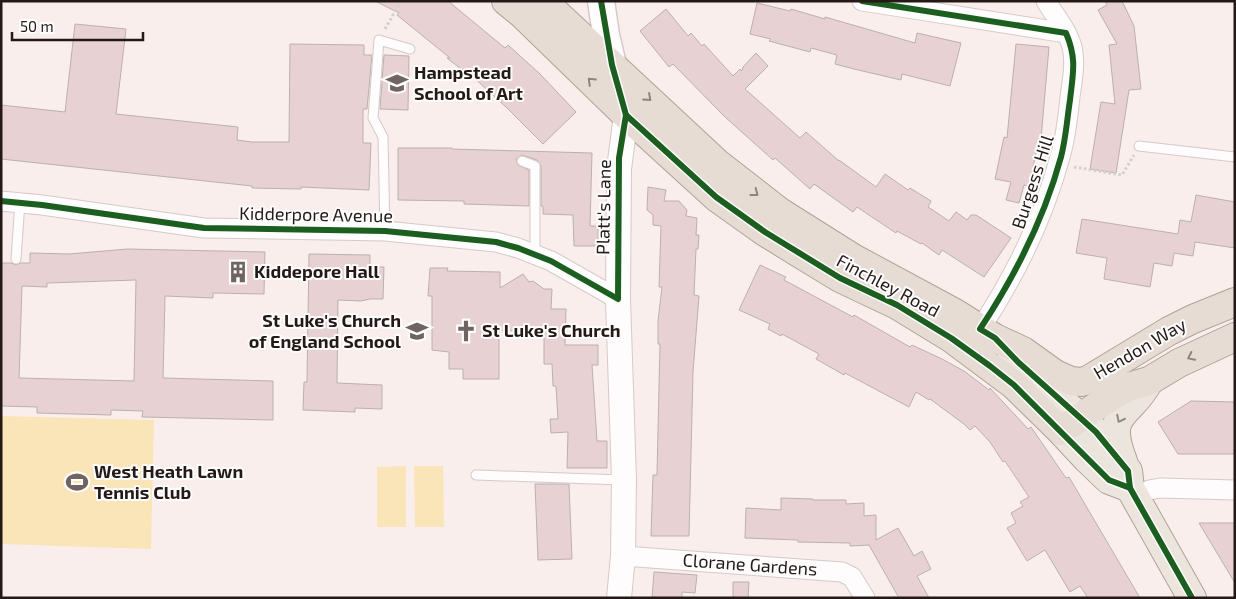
<svg xmlns="http://www.w3.org/2000/svg" width="1236" height="599" font-family="'Exo 2',sans-serif">
  <style>
    .green { fill: #fae5b9 }
    .building { fill: #e7d1d3; stroke: #bbb0b0; fill-rule: evenodd }
    .lines { fill: none; stroke-linecap: round; stroke-linejoin: round }
    .service-casing { stroke: #d5cac8; stroke-width: 11 }
    .minor-casing { stroke: #d5cac8; stroke-width: 21 }
    .tertiary-casing { stroke: #d5cac8; stroke-width: 26 }
    .secondary-casing { stroke: #d5cac8; stroke-width: 29 }
    .primary-casing { stroke: #b2a296; stroke-width: 30 }
    .trunk-casing { stroke: #b2a296; stroke-width: 30 }
    .path { stroke: #d3cfce; stroke-width: 3; stroke-dasharray: 2.5 2.5; stroke-linecap: butt }
    .service { stroke: #fefcfc; stroke-width: 9 }
    .minor { stroke: #fefcfc; stroke-width: 19 }
    .tertiary { stroke: #fefcfc; stroke-width: 24 }
    .secondary { stroke: #fefcfc; stroke-width: 26 }
    .primary { stroke: #ece5de; stroke-width: 28 }
    .trunk { stroke: #e6dcd4; stroke-width: 28 }
    .cycleway-casing { stroke: #fdfdfd; stroke-width: 9 }
    .cycleway { stroke: #1b5e20; stroke-width: 6 }
    .oneway { stroke: #8f847e }
    .oneway2 { stroke: #928984 }
    .labels { text-anchor: middle; stroke-width: 4; stroke-linejoin: round; paint-order: stroke }
    .poi-label { font-size: 18px; font-weight: bold; fill: #241916; stroke: #fdfdfd; text-anchor: start }
    .street-label { font-size: 18px; fill: #241916; stroke: #fdfdfd }
  </style>
  <rect width="100%" height="100%" fill="#f9eeec"/>
  <g class="green">
    <path d="M1 416 154 420 151 549 1 544Z"/>
    <path d="M406 466V527H377V467Z"/>
    <path d="M414 466H443L444 527H415Z"/>
  </g>
  <g class="building">
    <path d="M375 1H448L505 48 508 45 540 74 576 112 543 144 507 108 471 75 470 76 447 58H450L397 15 399 13Z"/>
    <path d="M1105 1H1122L1134 26 1141 89 1129 90 1116 173 1090 169 1101 102 1115 104 1109 45 1117 44 1098 10 1107 5Z"/>
    <path d="M757 3 790 11 791 9 825 19V17L915 43 917 33 961 43 950 86 902 74 901 80 854 69 835 64 837 55 811 48 810 52 769 41 771 39 750 34Z"/>
    <path d="M666 9 688 36 691 33 702 46 704 44 733 76 740 69 742 71 743 67 756 53 768 66 745 89 800 138 806 132 839 161V160L876 187 885 174 908 190 910 188 931 201 928 207 949 221 956 212 967 220 971 215H976L1011 238 984 277 942 250 939 255 922 243 921 244 897 231 896 233 857 207 853 212 814 184 810 189 775 158 773 160 724 116 673 64 669 67 640 31Z"/>
    <path d="M75 24 126 29 116 114 238 127 237 140 252 142H289L290 44 364 45V55H372L367 109H363V143H371L369 190 301 187V189L252 188V186L1 159V105L65 112Z"/>
    <path d="M1016 44 1049 47 1041 139H1039L1029 186 1024 185 1019 203 1006 200 1011 182 995 179 1004 137 1007 138Z"/>
    <path d="M384 55 409 56 408 110 380 109Z"/>
    <path d="M398 148H452V149L592 153 590 226H598V246H574L573 215 543 214V206H541V166L537 160 522 155 516 159 518 165 529 170V206L464 204V201L398 200Z"/>
    <path d="M648 187 666 190 664 201H679L687 210 686 216 697 218 696 235H699L698 249H696L694 295 699 296 693 372 689 536H651L653 475H657L660 344H658V321L662 287H659L661 226 653 225V215L647 210Z"/>
    <path d="M1196 195 1235 202V248L1195 242 1193 256 1174 253 1172 266 1154 263 1150 287 1104 279 1107 258 1076 253 1082 219 1178 234 1180 220 1191 222Z"/>
    <path d="M127 249 265 252 264 294 213 293V298L165 296 163 378 273 381V420L142 417 143 411 111 410V415L37 413V407L1 406V263H11L16 265 20 263H30V253L69 254ZM136 280 134 381 19 378 22 286 47 287V283Z"/>
    <path d="M309 254 370 255V267H384L383 299H370L361 301 338 300 337 383 382 385V409L355 408V412L303 410 304 382H307Z"/>
    <path d="M760 265 786 277 784 280 853 317 854 315 910 347 912 345 942 359 964 371 989 390 990 388 1028 429 1031 427 1066 478 1069 477 1140 598H1088L1080 586 1070 592 1045 550 1027 561 1007 528 1016 523 1011 513 1023 506 1020 502 1029 497 1005 461 1003 462 990 442 975 426 970 430 964 424 930 399 929 400 916 392 909 407 845 373 844 375 816 359 819 354 782 334 781 336 768 329 770 324 739 310Z"/>
    <path d="M430 268H448L447 271 500 272V288L523 274 529 282 533 281 544 289H552L551 309H566L565 345H598V365H592L597 441H607V468H567L568 432 551 433 550 419H558L556 386H553L552 364H544V333L499 330V379H463V369H449V352L432 350V296H428Z"/>
    <path d="M1191 401 1235 402V454H1178L1158 422Z"/>
    <path d="M535 484H569L572 559 538 560Z"/>
    <path d="M781 498 813 499V500H846V504L864 503V516L876 515V540L898 528 914 556 922 551 931 569 917 576 929 598H899L869 545 850 546V543L798 542V540L745 538 746 508 781 510Z"/>
    <path d="M1199 523H1235V583Z"/>
    <path d="M654 572 697 575 695 593 682 592V598H652Z"/>
    <path d="M733 582H749L748 598H733Z"/>
  </g>
  <g class="lines">
    <g class="service-casing">
      <g id="service">
        <path d="M1139 146 1235 157"/>
        <path d="M522 161 535 166V255"/>
        <path d="M385 231 383 137 373 118 379 40 410 49"/>
        <path d="M16 259 20 202"/>
        <path d="M476 475 623 480"/>
      </g>
    </g>
    <g class="minor-casing">
      <g id="minor">
        <path d="M862 1 1066 33"/>
        <path d="M1 201 42 205 204 228 385 231 496 242 518 248 551 261 618 299"/>
        <path d="M980 329C1015 276 1043 219 1060 157 1066 137 1068 117 1070 97 1072 81 1076 63 1072 47 1068 31 1055 16 1046 1"/>
        <path d="M1136 498 1149 490 1160 488 1235 490"/>
        <path d="M623 556 842 572 852 577 865 598"/>
      </g>
    </g>
    <g class="tertiary-casing">
      <path id="tertiary" d="M619 598 623 556 624 480 618 299 619 169 626 115"/>
    </g>
    <g class="secondary-casing">
      <path id="secondary" d="M601 1 606 35 616 78"/>
    </g>
    <g class="primary-casing">
      <g id="primary">
        <path d="M1012 355 1096 432 1128 471 1130 488 1192 598"/>
        <path d="M1061 431 1087 459 1109 480 1130 488"/>
        <path d="M1123 461C1103 410 1130 418 1149 381"/>
      </g>
    </g>
    <g class="trunk-casing">
      <g id="trunk">
        <path d="M506 1 522 14 626 115 716 197 765 232 799 253 840 278 897 305 951 338 1014 385 1061 431 1107 399 1128 387 1149 381 1179 363 1235 337"/>
        <path d="M543 1 717 163 780 212 853 258 955 313 995 338 1023 351 1055 374 1071 381 1081 382 1088 380 1169 331 1193 319 1235 302"/>
      </g>
    </g>
    <g class="path">
      <path d="M385 29 401 1"/>
      <path d="M1074 167 1122 175 1134 155"/>
    </g>
    <use href="#service" class="service"/>
    <use href="#minor" class="minor"/>
    <use href="#tertiary" class="tertiary"/>
    <use href="#secondary" class="secondary"/>
    <use href="#primary" class="primary"/>
    <use href="#trunk" class="trunk"/>
    <g class="cycleway-casing">
      <g id="cycleway">
        <path d="M862 1 1066 33C1077 59 1073 73 1070 100 1067 119 1066 138 1061 157 1044 219 1015 276 980 329L995 338 1018 362 1096 432 1128 471 1130 488 1192 598"/>
        <path d="M626 115 716 197 765 232 840 278 897 305 951 338 990 366 1014 385 1109 480 1130 488"/>
        <path d="M1 201 42 205 204 228 385 231 496 242 518 248 551 261 618 299 619 158 626 115 612 65 601 1"/>
      </g>
    </g>
    <use href="#cycleway" class="cycleway"/>
  </g>
  <defs><path id="oneway-chevron" d="M-2-3.5L2.5 0L-2 3.5" fill="none" stroke-width="1.6" stroke-linecap="round" stroke-linejoin="round" transform="scale(1.25)"/></defs>
  <g class="oneway">
    <use href="#oneway-chevron" transform="translate(591 81) rotate(-136)"/>
    <use href="#oneway-chevron" transform="translate(648 98) rotate(42)"/>
    <use href="#oneway-chevron" transform="translate(755 193) rotate(37)"/>
    <use href="#oneway-chevron" transform="translate(1191 357) rotate(154)"/>
  </g>
  <use class="oneway2" href="#oneway-chevron" transform="translate(1120 419) rotate(117)"/>
  <defs>
    <g id="university-bare" transform="scale(1.725)"><path d="M0-5L7-2L0 1L-7-2ZM-4 1L0 2.5L4 1V4Q0 6-4 4Z" fill="#6f6461" stroke="#fdfdfd" stroke-width="2.5" paint-order="stroke"/></g>
    <g id="building-bare" transform="scale(1.725)"><path d="M-4-6H4V6H1V3H-1V6H-4ZM-2.5-4.3h1.7v1.8h-1.7ZM.8-4.3h1.7v1.8H.8ZM-2.5-1h1.7V.8h-1.7ZM.8-1h1.7V.8H.8Z" fill="#6f6461" stroke="#fdfdfd" stroke-width="2.5" paint-order="stroke"/></g>
    <g id="school-bare" transform="scale(1.725)"><path d="M0-5L7-2L0 1L-7-2ZM-4 1L0 2.5L4 1V4Q0 6-4 4Z" fill="#6f6461" stroke="#fdfdfd" stroke-width="2.5" paint-order="stroke"/></g>
    <g id="church-bare" transform="scale(1.725)"><path d="M-1.2-6h2.4v3.5h3.3v2.4h-3.3V6h-2.4V-.1h-3.3v-2.4h3.3Z" fill="#6f6461" stroke="#fdfdfd" stroke-width="2.5" paint-order="stroke"/></g>
    <g id="stadium-bare" transform="scale(1.725)"><path d="M0-5a6.5 5 0 1 0 0 10a6.5 5 0 1 0 0-10ZM-3.5-1.8h7v3.6h-7Z" fill="#6f6461" stroke="#fdfdfd" stroke-width="2.5" paint-order="stroke"/></g>
  </defs>
  <g fill-rule="evenodd">
    <use href="#university-bare" x="397" y="83"/>
    <use href="#building-bare" x="238" y="272"/>
    <use href="#school-bare" x="417" y="331"/>
    <use href="#church-bare" x="466" y="331"/>
    <use href="#stadium-bare" x="77" y="482"/>
  </g>
  <g class="labels">
    <g class="poi-label">
      <text x="414" y="79">Hampstead<tspan x="414" dy="21">School of Art</tspan></text>
      <text x="254" y="278">Kiddepore Hall</text>
      <text x="401" y="327" text-anchor="end">St Luke's Church<tspan x="401" dy="21">of England School</tspan></text>
      <text x="482" y="337">St Luke's Church</text>
      <text x="94" y="478">West Heath Lawn<tspan x="94" dy="21">Tennis Club</tspan></text>
    </g>
    <g class="street-label">
      <text transform="translate(1033 182) rotate(-72)" y="6">Burgess Hill</text>
      <text transform="translate(604 207) rotate(-89)" y="6">Platt's Lane</text>
      <text transform="translate(316 215) rotate(1)" y="6">Kidderpore Avenue</text>
      <text transform="translate(888 286) rotate(28)" y="6">Finchley Road</text>
      <text transform="translate(1140 349) rotate(-30)" y="6">Hendon Way</text>
      <text transform="translate(750 565) rotate(4)" y="6">Clorane Gardens</text>
    </g>
  </g>
  <rect width="1236" height="599" fill="none" stroke="#241916" stroke-width="5"/>
  <path d="M12 32v8h131v-8" fill="none" stroke="#241916" stroke-width="2.5"/>
  <text x="20" y="32" font-size="15" fill="#241916" stroke="#fdfdfd" stroke-width="4" paint-order="stroke">50 m</text>
</svg>
